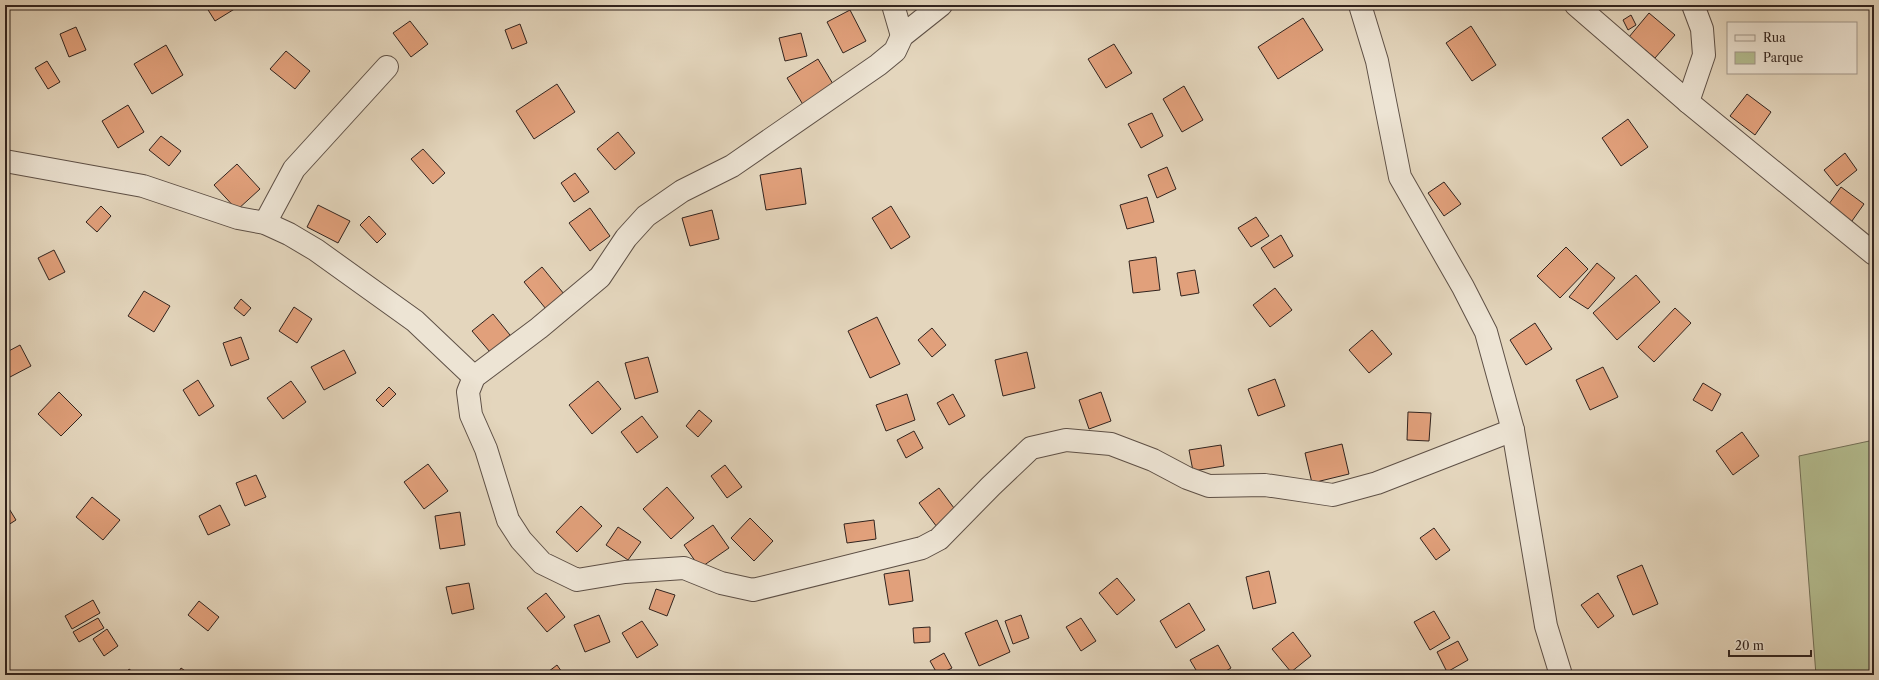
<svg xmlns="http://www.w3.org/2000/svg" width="1879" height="680" font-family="'Libre Caslon Text',serif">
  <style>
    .green { fill: #b4be91; stroke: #727058 }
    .building { fill: #e1a07b; stroke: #31231e }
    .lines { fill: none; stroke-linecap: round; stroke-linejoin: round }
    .minor-casing { stroke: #5e5046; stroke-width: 24 }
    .minor { stroke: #ede4d4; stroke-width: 22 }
  </style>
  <rect width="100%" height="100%" fill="#e4d6bd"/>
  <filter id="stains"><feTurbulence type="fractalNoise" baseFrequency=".005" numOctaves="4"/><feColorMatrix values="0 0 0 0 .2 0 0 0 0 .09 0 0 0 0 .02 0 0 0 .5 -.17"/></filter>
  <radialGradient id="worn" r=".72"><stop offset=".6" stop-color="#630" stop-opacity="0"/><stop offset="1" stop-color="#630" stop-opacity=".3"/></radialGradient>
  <path class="green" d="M1874 440V675H1816L1799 456Z"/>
  <g class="building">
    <path d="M205 5H241L215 21Z"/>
    <path d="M850 10 866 41 843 53 827 22Z"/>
    <path d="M1649 13 1675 35 1655 58 1629 37Z"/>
    <path d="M1631 15 1636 25 1628 30 1623 20Z"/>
    <path d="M1303 18 1323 50 1278 79 1258 47Z"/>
    <path d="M410 21 428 44 411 57 393 33Z"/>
    <path d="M520 24 527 43 512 49 505 30Z"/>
    <path d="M1471 26 1496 65 1472 81 1446 43Z"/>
    <path d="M76 27 86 50 69 57 60 34Z"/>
    <path d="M801 33 807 56 785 61 779 38Z"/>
    <path d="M1114 44 1132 73 1106 88 1088 59Z"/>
    <path d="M166 45 183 75 152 94 134 64Z"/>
    <path d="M286 51 310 71 295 89 270 69Z"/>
    <path d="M818 59 836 89 805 108 787 78Z"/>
    <path d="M47 61 60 82 48 89 35 68Z"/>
    <path d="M557 84 575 112 534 139 516 111Z"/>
    <path d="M1184 86 1203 120 1182 132 1163 99Z"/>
    <path d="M1747 94 1771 112 1755 135 1730 116Z"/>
    <path d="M128 105 144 132 118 148 102 121Z"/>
    <path d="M1152 113 1163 136 1141 148 1128 124Z"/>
    <path d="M1628 119 1648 147 1621 166 1602 138Z"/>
    <path d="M618 132 635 153 615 170 597 149Z"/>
    <path d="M161 136 181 151 169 166 149 150Z"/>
    <path d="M423 149 445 173 433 184 411 159Z"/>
    <path d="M1845 153 1857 170 1837 186 1824 170Z"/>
    <path d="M237 164 260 189 237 210 214 185Z"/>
    <path d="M1167 167 1176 189 1157 198 1148 175Z"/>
    <path d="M801 168 806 204 766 210 760 175Z"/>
    <path d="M575 173 589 192 574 202 561 183Z"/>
    <path d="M1444 182 1461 204 1444 216 1428 193Z"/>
    <path d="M1841 187 1864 204 1847 228 1824 211Z"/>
    <path d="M1147 197 1154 222 1127 229 1120 205Z"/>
    <path d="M318 205 350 221 338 243 307 227Z"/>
    <path d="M101 206 111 216 97 232 86 222Z"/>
    <path d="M891 206 910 237 891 249 872 218Z"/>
    <path d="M590 208 610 236 590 251 569 223Z"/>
    <path d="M712 210 719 239 690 246 682 218Z"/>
    <path d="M369 216 386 234 377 243 360 225Z"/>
    <path d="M1256 217 1269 236 1251 247 1238 228Z"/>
    <path d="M1281 235 1293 256 1274 268 1261 248Z"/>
    <path d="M1566 247 1588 269 1560 298 1537 276Z"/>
    <path d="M54 250 65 272 49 280 38 258Z"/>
    <path d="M1156 257 1160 290 1133 293 1129 261Z"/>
    <path d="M1597 263 1615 278 1588 309 1569 297Z"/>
    <path d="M542 267 564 294 546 309 524 282Z"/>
    <path d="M1195 270 1199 293 1181 296 1177 273Z"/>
    <path d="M1636 275 1660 302 1617 340 1593 313Z"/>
    <path d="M1275 288 1292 310 1270 327 1253 305Z"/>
    <path d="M144 291 170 306 154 332 128 316Z"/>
    <path d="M241 299 251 308 244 316 234 308Z"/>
    <path d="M294 307 312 319 297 343 279 331Z"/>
    <path d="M1675 308 1691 323 1654 362 1638 347Z"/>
    <path d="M493 314 510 335 490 352 472 331Z"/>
    <path d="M877 317 900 364 870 378 848 331Z"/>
    <path d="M1535 323 1552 349 1526 365 1510 340Z"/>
    <path d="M932 328 946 345 932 357 918 340Z"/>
    <path d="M1372 330 1392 354 1369 373 1349 350Z"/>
    <path d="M241 337 249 359 231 366 223 343Z"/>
    <path d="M20 345 31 366 10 377 5 368V353Z"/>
    <path d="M344 350 356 373 324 390 311 367Z"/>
    <path d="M1027 352 1035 388 1003 396 995 360Z"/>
    <path d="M648 357 658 392 635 399 625 363Z"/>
    <path d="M1603 367 1618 397 1590 410 1576 380Z"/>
    <path d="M1275 379 1285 406 1258 416 1248 389Z"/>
    <path d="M198 380 214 406 199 416 183 390Z"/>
    <path d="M291 381 306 402 283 419 267 398Z"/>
    <path d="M598 381 621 409 592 434 569 405Z"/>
    <path d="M1703 383 1721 394 1712 411 1693 400Z"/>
    <path d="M389 387 396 394 383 407 376 400Z"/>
    <path d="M59 392 82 415 61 436 38 414Z"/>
    <path d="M1101 392 1111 421 1089 429 1079 400Z"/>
    <path d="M907 394 915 420 886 431 876 405Z"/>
    <path d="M953 394 965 416 949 425 937 403Z"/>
    <path d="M699 410 712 421 698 437 686 426Z"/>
    <path d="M1408 412 1431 413 1429 441 1407 440Z"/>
    <path d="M642 416 658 437 637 453 621 432Z"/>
    <path d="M914 431 923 448 906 458 897 440Z"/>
    <path d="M1742 432 1759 456 1733 475 1716 451Z"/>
    <path d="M1342 444 1349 474 1312 483 1305 453Z"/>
    <path d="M1221 445 1224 466 1193 471 1189 450Z"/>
    <path d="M428 464 448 491 424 509 404 482Z"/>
    <path d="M725 465 742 487 727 498 711 476Z"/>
    <path d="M256 475 266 497 245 506 236 483Z"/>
    <path d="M667 487 694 518 671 539 643 509Z"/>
    <path d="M939 488 957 512 937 527 919 503Z"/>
    <path d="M92 497 120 520 103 540 76 517Z"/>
    <path d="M5 502 16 520 5 527Z"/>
    <path d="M220 505 230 525 208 535 199 516Z"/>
    <path d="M581 506 602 526 577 552 556 532Z"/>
    <path d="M460 512 465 545 440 549 435 516Z"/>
    <path d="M750 518 773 541 754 561 731 538Z"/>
    <path d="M874 520 876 539 847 543 844 524Z"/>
    <path d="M713 525 729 548 700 568 684 545Z"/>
    <path d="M618 527 641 542 628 560 606 545Z"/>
    <path d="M1434 528 1450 550 1436 560 1420 538Z"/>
    <path d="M1642 565 1658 604 1633 615 1617 576Z"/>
    <path d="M909 570 913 601 889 605 884 574Z"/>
    <path d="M1269 571 1276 603 1253 609 1246 577Z"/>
    <path d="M1117 578 1135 600 1117 615 1099 593Z"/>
    <path d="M469 583 474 609 452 614 446 587Z"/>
    <path d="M656 589 675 595 667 616 649 609Z"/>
    <path d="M546 593 565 617 547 632 527 608Z"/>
    <path d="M1598 593 1614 616 1598 628 1581 605Z"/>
    <path d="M93 600 100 613 72 629 65 616Z"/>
    <path d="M199 601 219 617 208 631 188 615Z"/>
    <path d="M1189 603 1205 630 1176 648 1160 621Z"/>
    <path d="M1434 611 1450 638 1430 650 1414 622Z"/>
    <path d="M599 615 610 642 585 652 574 625Z"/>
    <path d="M1021 615 1029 638 1013 644 1005 621Z"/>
    <path d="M98 618 104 628 79 642 73 632Z"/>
    <path d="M1081 618 1096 641 1081 651 1066 627Z"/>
    <path d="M997 620 1010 652 979 666 965 633Z"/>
    <path d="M642 621 658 645 637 658 622 633Z"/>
    <path d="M930 627V642L914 643 913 628Z"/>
    <path d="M107 629 118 646 104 656 93 639Z"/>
    <path d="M1293 632 1311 656 1291 672 1272 649Z"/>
    <path d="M1458 641 1468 660 1447 672 1437 652Z"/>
    <path d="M1218 645 1231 668 1219 675H1199L1190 660Z"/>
    <path d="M944 653 952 668 938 675 930 661Z"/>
    <path d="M557 665 564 675H544Z"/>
    <path d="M181 668 191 675H177Z"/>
    <path d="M129 669 137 675H125Z"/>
    <path d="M1598 671 1599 675H1587Z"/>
  </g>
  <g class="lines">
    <g class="minor-casing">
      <g id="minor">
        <path d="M893 5 902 36"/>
        <path d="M941 5 902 36 895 51 878 65 732 166 682 191 646 216 626 238 600 277 539 328 474 377 468 392 471 415 486 449 508 520 521 540 542 563 577 580 625 572 684 568 721 583 753 590 922 548 939 539 991 486 1031 448 1066 440 1111 444 1153 460 1187 478 1209 486 1265 485 1333 495 1377 483 1513 430"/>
        <path d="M1360 5 1377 61 1400 177 1463 287 1486 332 1513 430 1546 626 1561 675"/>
        <path d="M1576 5 1688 102 1874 254"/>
        <path d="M1688 102 1704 55 1702 29 1693 5"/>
        <path d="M5 161 143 186 238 218 265 223 289 234 316 250 415 321 474 377"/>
        <path d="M265 223 294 169 387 67"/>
      </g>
    </g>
    <use href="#minor" class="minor"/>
  </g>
  <rect width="1879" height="680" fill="none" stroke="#e4d6bd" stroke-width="20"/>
  <rect x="6" y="6" width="1867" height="668" fill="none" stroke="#31231e" stroke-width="2"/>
  <rect x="10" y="10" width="1859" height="660" fill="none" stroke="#31231e"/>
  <rect x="1727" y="22" width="130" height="52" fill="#ede4d4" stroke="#a2978b"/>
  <rect x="1735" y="35" width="20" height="6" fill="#ede4d4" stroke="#a2978b"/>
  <text x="1763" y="42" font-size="12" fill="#31231e">Rua</text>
  <rect x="1735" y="52" width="20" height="12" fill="#b4be91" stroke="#a2978b"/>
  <text x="1763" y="62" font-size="12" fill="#31231e">Parque</text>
  <path d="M1729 650v6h82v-6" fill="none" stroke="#31231e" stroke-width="2"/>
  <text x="1735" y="650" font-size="12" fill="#31231e" stroke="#ede4d4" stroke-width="3" paint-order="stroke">20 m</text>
  <rect width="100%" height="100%" filter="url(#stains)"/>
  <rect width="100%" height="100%" fill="url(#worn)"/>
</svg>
